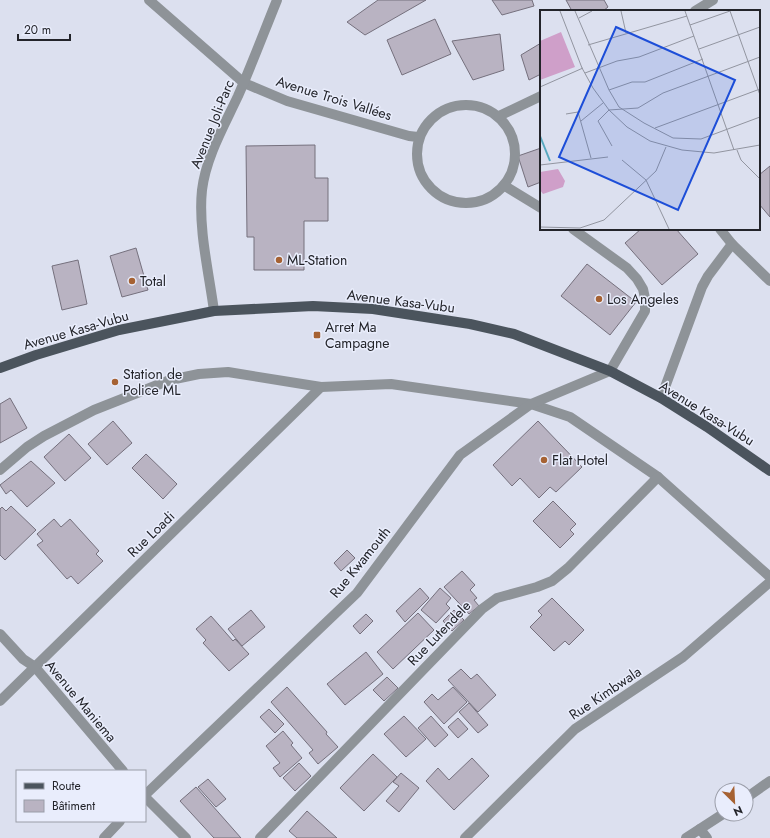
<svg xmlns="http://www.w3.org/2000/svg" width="770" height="838" font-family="Jost,sans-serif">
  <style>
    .building { fill: #b9b3c2; stroke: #75707d }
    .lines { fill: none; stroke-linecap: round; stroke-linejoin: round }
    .minor { stroke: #8e9398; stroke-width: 10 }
    .major { stroke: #4b545d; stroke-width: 10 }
    .poi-dot { fill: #a66233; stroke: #e9edfc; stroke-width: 1.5 }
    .labels { text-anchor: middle; stroke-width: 3; stroke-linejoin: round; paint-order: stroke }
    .street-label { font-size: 14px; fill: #23242a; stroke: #e9edfc }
    .poi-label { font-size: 14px; fill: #23242a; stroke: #e9edfc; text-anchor: start }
    .inset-river { fill: none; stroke: #57a8bf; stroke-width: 2 }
    .inset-road { fill: none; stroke: #9295a0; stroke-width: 1 }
    .view { fill: #1d4ed8; fill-opacity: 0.15; stroke: #1d4ed8; stroke-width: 2 }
    .inset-edge { fill: none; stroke: #23242a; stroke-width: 2 }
  </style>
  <rect width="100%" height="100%" fill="#dce0ef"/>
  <g class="building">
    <path d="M378 0H426L365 35 347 22Z"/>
    <path d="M492 0H532L534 6 502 15Z"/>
    <path d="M566 0H604L608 7 603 11H572Z"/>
    <path d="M435 19 451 54 402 75 387 40Z"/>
    <path d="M500 34 504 70 473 80 452 41Z"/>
    <path d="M541 43V74L529 80 521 55Z"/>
    <path d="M315 145V178H328V221H304V270H254V237H247L246 146Z"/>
    <path d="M541 148V182L528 187 518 156Z"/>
    <path d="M770 166V217L759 204V175Z"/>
    <path d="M641 229H676L698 254 662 285 625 243Z"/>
    <path d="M136 248 148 290 122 297 110 256Z"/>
    <path d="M78 260 87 304 62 310 52 266Z"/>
    <path d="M587 264 636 302 610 335 561 296Z"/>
    <path d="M10 398 27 428 0 443V404Z"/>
    <path d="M113 421 132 443 107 465 88 444Z"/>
    <path d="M538 421 582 467 556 492 550 487 539 498 520 478 512 486 493 465Z"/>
    <path d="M69 434 91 458 65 481 44 457Z"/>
    <path d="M146 454 177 484 163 499 132 468Z"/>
    <path d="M31 461 55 483 27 507 11 490 6 494 0 485Z"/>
    <path d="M553 501 576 524 570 530 574 534 560 548 533 521Z"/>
    <path d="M11 506 36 530 5 560 0 555V509L2 507 6 511Z"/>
    <path d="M54 519 61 527 70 519 99 551 96 554 103 561 78 584 71 576 67 579 37 545 43 541 37 534Z"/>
    <path d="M347 550 355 558 341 571 334 563Z"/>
    <path d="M462 571 475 585 470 590 477 598 474 600 479 606 469 614 444 587Z"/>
    <path d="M420 588 429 598 405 622 396 611Z"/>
    <path d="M440 588 451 598 446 604 450 608 436 623 421 610Z"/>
    <path d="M552 598 584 630 569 645 565 641 554 651 530 627 542 615 538 611Z"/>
    <path d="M251 610 265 627 242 646 228 629Z"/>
    <path d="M454 610 464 620 452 631 443 621Z"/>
    <path d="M418 613 434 630 393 669 377 652Z"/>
    <path d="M366 614 373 621 360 634 353 626Z"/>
    <path d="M211 616 233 641 235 639 249 654 229 671 203 643 206 640 196 629Z"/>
    <path d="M366 652 383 674 345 705 327 684Z"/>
    <path d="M461 669 471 679 477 674 496 695 478 712 448 680Z"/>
    <path d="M387 677 398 688 384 701 373 690Z"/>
    <path d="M287 687 327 732 326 734 338 747 318 764 309 753 313 750 271 702Z"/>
    <path d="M453 687 467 702 444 724 424 702 432 694 438 700Z"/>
    <path d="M469 703 488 725 478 733 459 712Z"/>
    <path d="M269 709 284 724 275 733 260 717Z"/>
    <path d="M404 716 426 739 406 757 384 734Z"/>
    <path d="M431 716 448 735 435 747 418 728Z"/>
    <path d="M458 718 468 729 458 738 448 727Z"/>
    <path d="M283 731 293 743 291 745 302 758 280 777 273 768 280 763 266 746Z"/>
    <path d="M373 754 397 777 364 811 340 788Z"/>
    <path d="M472 758 489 776 454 810 426 781 438 768 449 780Z"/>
    <path d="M299 763 311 776 295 791 283 778Z"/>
    <path d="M401 773 419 788 399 812 386 801 399 786 393 782Z"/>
    <path d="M208 779 226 799 216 807 198 787Z"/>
    <path d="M196 787 241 838H214L180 801Z"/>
    <path d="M307 811 337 838H297L289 831Z"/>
  </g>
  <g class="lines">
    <g class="minor">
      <path d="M149 0 244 83 287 101 409 136 418 137"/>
      <path d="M695 11 713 0"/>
      <circle cx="466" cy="154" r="49"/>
      <path d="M499 116 541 96"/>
      <path d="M505 186 541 208"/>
      <path d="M720 229 732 244 770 281"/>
      <path d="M214 311C209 273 198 228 202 190 206 157 224 126 238 96 252 64 264 32 277 0"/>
      <path d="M661 398 702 287 708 276 732 244"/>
      <path d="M0 470 27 447 44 436 94 410 170 380 199 374 228 372 321 387 391 384 531 404 570 417 658 477 770 577"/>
      <path d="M0 634 23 659 35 667 123 771"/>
      <path d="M0 701 321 387"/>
      <path d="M145 795 357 593 460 455 531 404 610 371 645 311V298L643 289 637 279 627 268 573 229"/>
      <path d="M145 797 186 838"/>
      <path d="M746 798 770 781"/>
      <path d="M700 829 707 838"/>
      <path d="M104 838 120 821"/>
      <path d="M260 838 482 609 497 598 537 587 552 581 568 568 658 477"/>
      <path d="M465 838 575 729 683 657 770 582"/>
      <path d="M686 838 723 814"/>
    </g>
    <path class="major" d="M0 368 36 355 119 330 214 311 313 306 373 309 470 324 514 334 610 371 661 398 707 427 770 471"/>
  </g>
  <g class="poi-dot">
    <circle cx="279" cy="260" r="4"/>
    <circle cx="132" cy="281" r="4"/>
    <circle cx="599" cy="299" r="4"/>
    <rect x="313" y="331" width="8" height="8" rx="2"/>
    <circle cx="115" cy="382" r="4"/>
    <circle cx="544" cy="460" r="4"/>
  </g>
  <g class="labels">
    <g class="street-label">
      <text transform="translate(334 98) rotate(17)" y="5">Avenue Trois Vallées</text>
      <text transform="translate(212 124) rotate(-68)" y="5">Avenue Joli-Parc</text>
      <text transform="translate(401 301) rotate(7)" y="5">Avenue Kasa-Vubu</text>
      <text transform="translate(76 330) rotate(-16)" y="5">Avenue Kasa-Vubu</text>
      <text transform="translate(707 413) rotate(32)" y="5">Avenue Kasa-Vubu</text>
      <text transform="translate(151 534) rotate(-44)" y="5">Rue Loadi</text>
      <text transform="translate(360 562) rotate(-51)" y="5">Rue Kwamouth</text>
      <text transform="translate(439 633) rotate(-46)" y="5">Rue Lutendele</text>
      <text transform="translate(605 693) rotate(-34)" y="5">Rue Kimbwala</text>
      <text transform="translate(81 701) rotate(50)" y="5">Avenue Maniema</text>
    </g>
    <g class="poi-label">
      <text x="287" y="265">ML-Station</text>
      <text x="140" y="286">Total</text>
      <text x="607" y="304">Los Angeles</text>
      <text x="325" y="332">Arret Ma<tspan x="325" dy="16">Campagne</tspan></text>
      <text x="123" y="379">Station de<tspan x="123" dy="16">Police ML</tspan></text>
      <text x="552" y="465">Flat Hotel</text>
    </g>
  </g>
  <g transform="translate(540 10)">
    <rect width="220" height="220" fill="#dce0ef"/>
    <path d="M21 22 35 57 0 70V31ZM18 159 25 171 23 177 3 184 0 180V162Z" fill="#cf9fc9"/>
    <path class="inset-river" d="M0 126 10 151"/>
    <path class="inset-road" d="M20 1 42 58 53 78 69 100 87 117 110 131 142 140 174 143 220 135M35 1 69 80 79 97 104 113 133 128 161 129 220 107M81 1 86 23M145 1 194 140M190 1 220 85M39 8 52 1M150 15 190 1M48 35 147 6M159 39 220 17M45 63 77 51 99 47 154 26M0 77 43 58M69 80 92 72H105L163 49M26 104 38 102 51 148M41 111 63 93M115 118 220 79M72 136 58 111 69 100 98 98 123 83 220 47M197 140 201 150 220 169M82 150 106 170 129 219M0 155 68 147M0 217 40 218 64 210 116 161 126 137"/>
    <path class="view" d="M76 17 195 70 138 200 19 147Z"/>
    <rect width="220" height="220" class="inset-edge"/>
  </g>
  <rect x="16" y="770" width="130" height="52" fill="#e9edfc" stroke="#9a9da8"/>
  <rect x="24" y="783" width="20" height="6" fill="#4b545d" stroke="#9a9da8"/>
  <text x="52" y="790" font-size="12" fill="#23242a">Route</text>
  <rect x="24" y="800" width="20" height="12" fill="#b9b3c2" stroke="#9a9da8"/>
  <text x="52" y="810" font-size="12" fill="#23242a">Bâtiment</text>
  <g transform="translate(734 802) rotate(156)"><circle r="19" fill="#e9edfc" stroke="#9a9da8"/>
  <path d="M0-3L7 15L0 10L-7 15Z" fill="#a66233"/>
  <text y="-6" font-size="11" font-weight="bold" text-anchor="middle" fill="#23242a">N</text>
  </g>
  <path d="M18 34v6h52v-6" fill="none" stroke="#23242a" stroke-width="2"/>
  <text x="24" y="34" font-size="12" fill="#23242a" stroke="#e9edfc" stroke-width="3" paint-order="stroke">20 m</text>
</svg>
